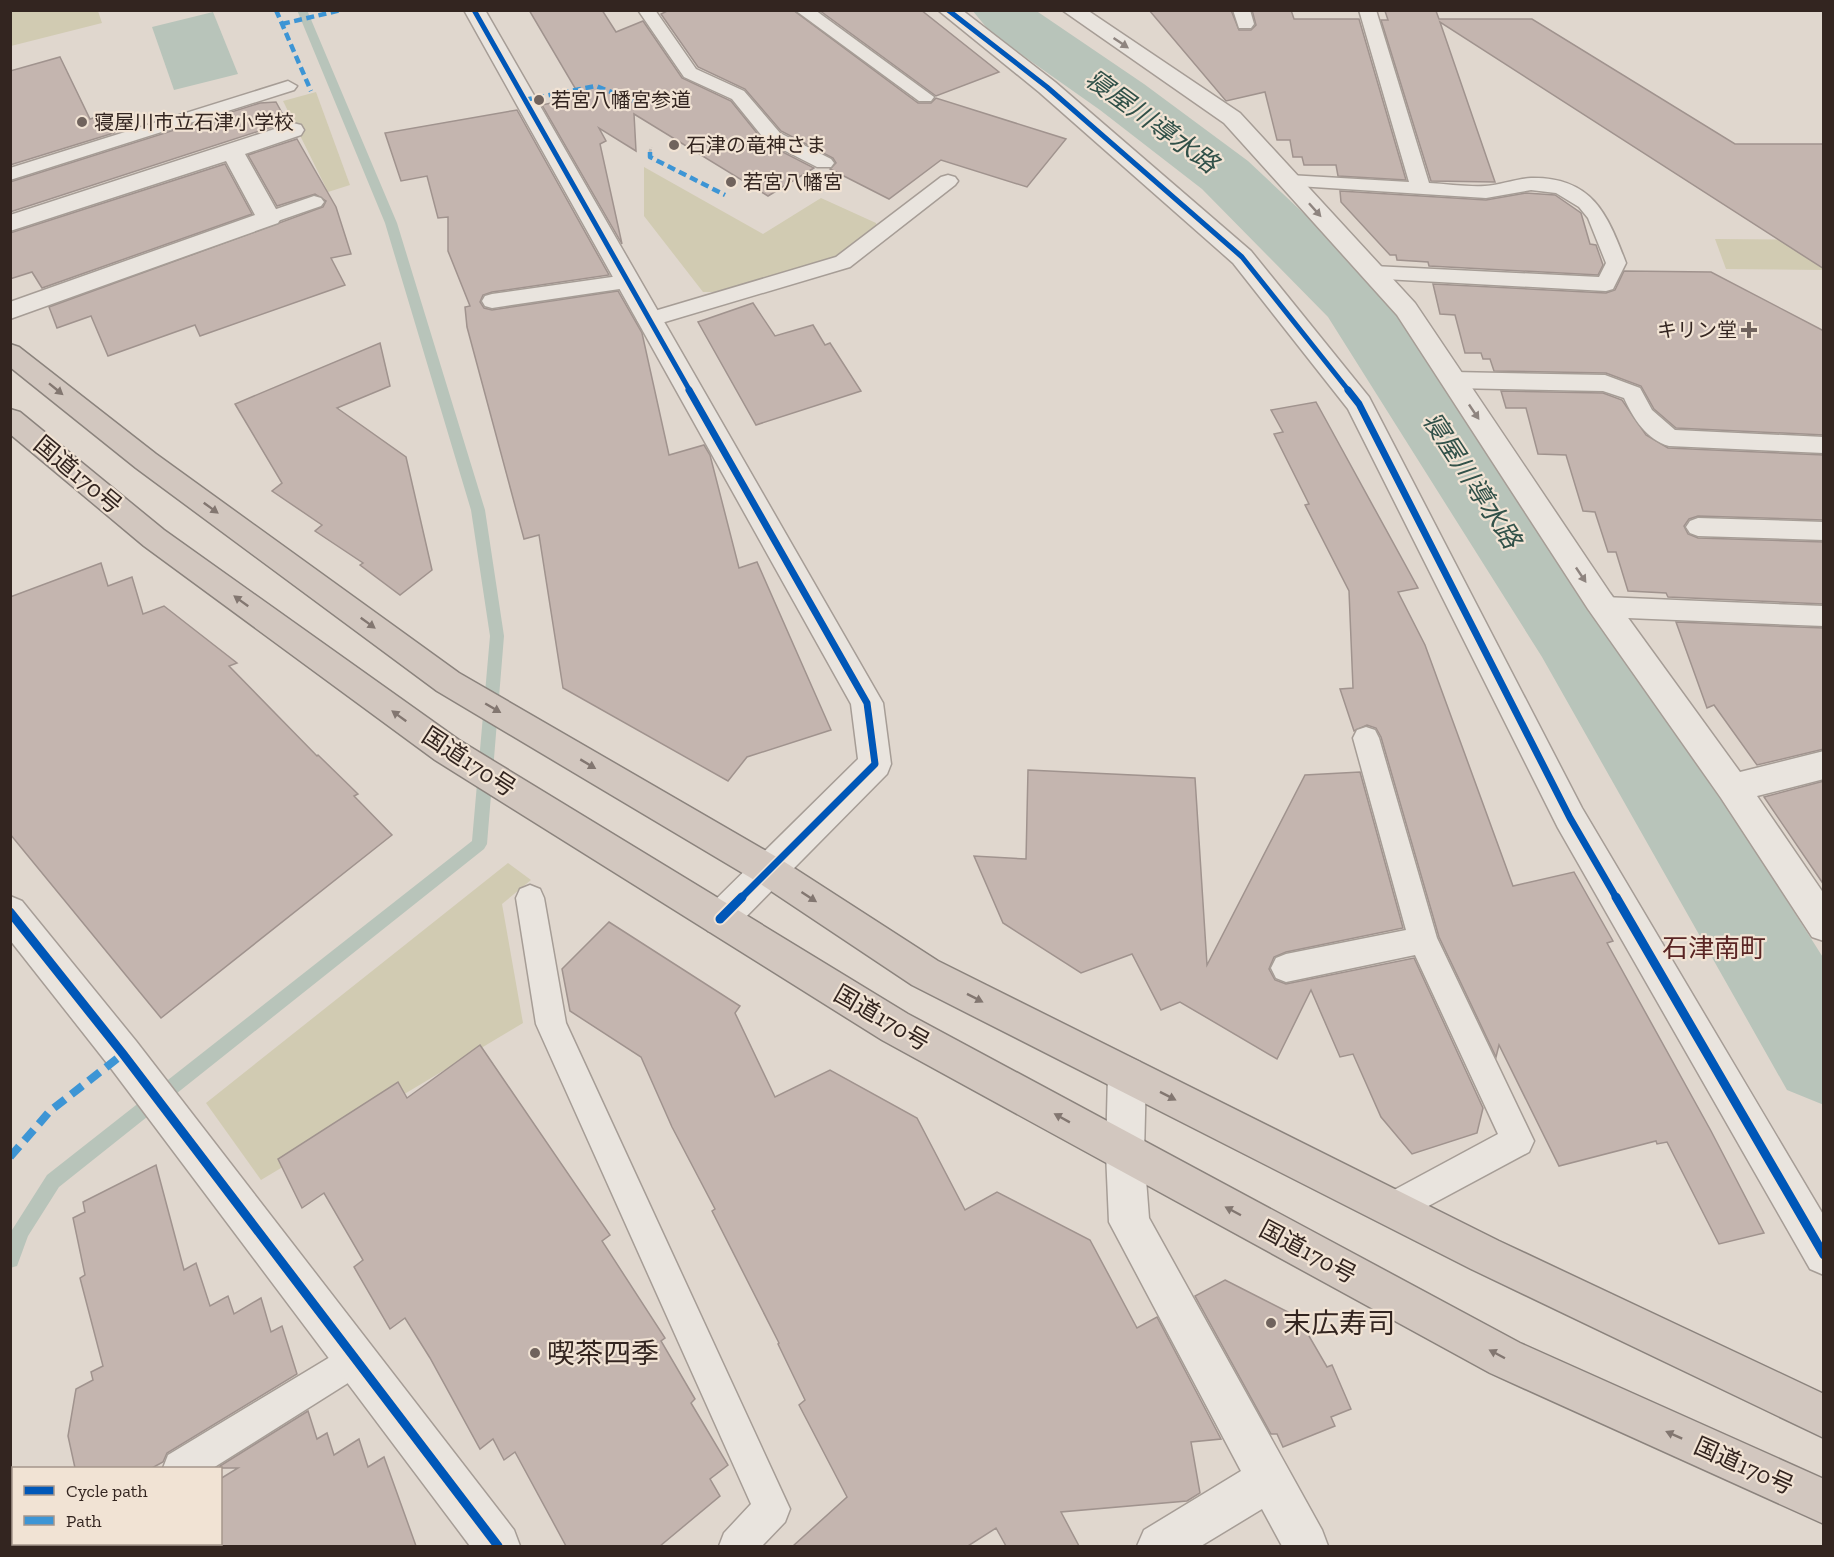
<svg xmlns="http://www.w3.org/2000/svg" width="1834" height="1557" font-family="'Zilla Slab','Noto Sans JP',serif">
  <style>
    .green { fill: #d1cbb2 }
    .water { fill: #b8c4ba }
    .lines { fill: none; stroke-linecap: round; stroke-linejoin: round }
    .stream { fill: #b8c4ba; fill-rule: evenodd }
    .river { fill: #b8c4ba; fill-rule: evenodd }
    .building { fill: #c4b5af; stroke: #a0938e; stroke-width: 1.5 }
    .lane-casing { stroke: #a69d96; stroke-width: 3 }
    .street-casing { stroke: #a69d96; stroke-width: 3 }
    .highway-casing { stroke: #8b837d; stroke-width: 3 }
    .path { stroke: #c1bbb5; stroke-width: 3; stroke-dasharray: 3 2; stroke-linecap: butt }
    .lane { fill: #e9e4de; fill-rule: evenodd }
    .street { fill: #e9e4de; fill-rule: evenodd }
    .highway { fill: #d2c7bf; fill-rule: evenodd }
    .quiet-far1 { stroke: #3d95d5; stroke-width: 4.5; stroke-dasharray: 8 4.5; stroke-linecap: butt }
    .quiet { stroke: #3d95d5; stroke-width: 8; stroke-dasharray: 14 8; stroke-linecap: butt }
    .cycleway-far2-casing { stroke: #f1e3d4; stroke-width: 8 }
    .cycleway-far1-casing { stroke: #f1e3d4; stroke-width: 10 }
    .cycleway-casing { stroke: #f1e3d4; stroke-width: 13 }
    .cycleway-far2 { stroke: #0057b8; stroke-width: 5 }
    .cycleway-far1 { stroke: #0057b8; stroke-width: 7 }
    .cycleway { stroke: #0057b8; stroke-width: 9 }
    .oneway { fill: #8e847f }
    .oneway2 { fill: #827670 }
    .poi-dot { fill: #70635d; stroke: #f1e3d4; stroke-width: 2 }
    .labels { text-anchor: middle; stroke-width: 4.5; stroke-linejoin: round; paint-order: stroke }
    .far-poi-label { font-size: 20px; fill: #332520; stroke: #f1e3d4; text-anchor: start }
    .street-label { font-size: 24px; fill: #332520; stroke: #f1e3d4 }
    .water-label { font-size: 26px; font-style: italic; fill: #315149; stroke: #f1e3d4 }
    .neighbourhood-label { font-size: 26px; fill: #5a2524; stroke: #f1e3d4 }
    .near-poi-label { font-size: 28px; fill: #332520; stroke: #f1e3d4; text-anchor: start }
  </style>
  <rect width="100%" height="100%" fill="#e0d7ce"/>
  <g class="green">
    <path d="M11 10 98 11 102 23 11 46Z"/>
    <path d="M316 92 350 185 328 192 283 101Z"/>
    <path d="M644 167 763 234 821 198 876 223 877 228 837 257 715 292H703L644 216Z"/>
    <path d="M1715 239 1823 240V270L1726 269Z"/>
    <path d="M508 863 531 880 502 904 523 1023 261 1180 206 1103Z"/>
  </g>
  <path class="water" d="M213 12 238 74 174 90 152 27Z"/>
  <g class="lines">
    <path class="stream" d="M297 10H307L397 223 485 510 504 636 487 844 484 849 59 1187 28 1236 17 1266 10 1268 12 1230 47 1175 472 841 490 636 471 510 385 223Z"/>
    <path class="river" d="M972 10H1035L1144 84 1248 161 1378 283 1602 609 1824 959V1105L1787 1090 1542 657 1328 317 1202 189 1100 110 991 33Z"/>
  </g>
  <g class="building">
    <path d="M529 10H602L616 32 643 21 682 78 731 101 765 143 814 168 768 196 634 114 636 151 599 128 606 141 600 144 622 244 542 105 556 102 552 100 578 93Z"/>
    <path d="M669 10H793L918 103H931L936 98 1066 139 1027 187 941 160 889 199 830 169 836 163 833 158 781 131 745 89 698 67 661 14Z"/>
    <path d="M819 10H921L999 72 936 96Z"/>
    <path d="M1149 10H1231L1239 30H1251L1256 25 1252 10H1291L1294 19H1359L1406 180 1338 176 1336 165H1304L1302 157H1293L1290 140H1277L1265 92 1226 101Z"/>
    <path d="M1385 11H1436L1439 19H1532L1735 144H1824V269L1440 22 1495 182 1431 181 1381 20H1388Z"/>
    <path d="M60 57 90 119 110 113 117 132 10 165V71Z"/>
    <path d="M276 102 287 122 10 212V182L260 103Z"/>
    <path d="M517 110 609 275 492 292 483 295 480 302 484 308 492 310 618 291 642 333 669 455 704 445 710 455 739 568 757 562 831 730 747 757 728 781 563 688 539 535 524 539 467 327 465 307 470 306 448 251V217L438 218 427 176 401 181 385 133Z"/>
    <path d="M297 139 336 207 351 254 331 258 345 285 200 336 195 325 108 356 91 316 57 328 49 307 323 207 326 201 315 194 277 206 248 155Z"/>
    <path d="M225 164 252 214 42 288 32 272 10 279V233Z"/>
    <path d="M1340 191 1486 200 1526 193 1555 195 1581 213 1590 244 1596 245 1603 265 1598 275 1429 266 1428 262 1397 260 1396 255H1390L1341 202Z"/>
    <path d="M1624 271 1711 272 1824 331V435L1676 428 1654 409 1641 386 1606 373 1494 371 1490 359H1483L1481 353H1465L1455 315 1440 314 1433 284 1606 293 1615 290Z"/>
    <path d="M753 303 775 336 813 325 825 345 830 343 861 391 756 425 698 322Z"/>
    <path d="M380 343 390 386 337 408 406 457 432 570 400 595 360 565 363 563 315 531 322 525 272 491 282 483 235 404Z"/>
    <path d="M1501 391 1603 393 1622 400 1646 435 1668 448 1824 455V520L1698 516 1689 519 1684 526 1688 534 1698 538 1824 542V604L1668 597 1666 593 1628 591 1616 552H1608L1595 512 1583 511 1566 455 1538 454 1526 408H1506Z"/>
    <path d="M1316 402 1418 588 1398 592 1425 645 1513 886 1574 872 1613 941 1607 943 1711 1131 1764 1233 1719 1244 1667 1142 1657 1144 1656 1141 1559 1166 1499 1045 1496 1057 1439 937 1381 737 1376 728 1367 725 1354 731 1340 689 1353 688 1349 591 1305 505 1309 504 1274 434 1283 432 1271 410Z"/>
    <path d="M101 563 108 586 132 577 143 614 164 606 237 663 229 666 317 756 318 755 358 794 354 796 392 835 161 1018 10 834V597Z"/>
    <path d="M1676 622 1824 628V749L1757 765 1714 705 1707 708Z"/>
    <path d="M1028 770 1195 778 1207 965 1305 775 1360 772 1403 928 1286 952 1274 957 1269 969 1275 980 1286 984 1414 958 1483 1108 1477 1133 1412 1154 1381 1117 1353 1054 1340 1057 1311 990 1277 1059 1180 1002 1161 1010 1132 954 1081 973 1003 923 974 856 1026 859Z"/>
    <path d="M1824 781V885L1764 797Z"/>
    <path d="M609 922 740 1006 735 1013 775 1097 830 1070 917 1118 965 1210 997 1192 1090 1240 1137 1328 1157 1317 1221 1439 1191 1442 1200 1493 1187 1501 1061 1512 1079 1546H1006L996 1528 968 1546H793L847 1497 799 1405 805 1400 778 1344 779 1343 712 1211 715 1209 672 1127 641 1057 570 1011 562 969Z"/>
    <path d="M480 1045 610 1235 602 1241 665 1338 661 1341 695 1399 691 1403 728 1465 710 1479 720 1496 660 1546H566L515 1452 504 1460 493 1439 480 1449 430 1358 405 1318 390 1329 354 1267 363 1260 324 1193 302 1208 278 1159 398 1082 407 1098Z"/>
    <path d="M156 1165 184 1270 196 1263 210 1306 228 1296 234 1314 261 1298 271 1332 282 1326 297 1374 167 1453 163 1462 152 1468H75L68 1436 76 1389 93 1380 91 1372 103 1366 80 1278 85 1275 73 1218 85 1212 83 1202Z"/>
    <path d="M1225 1280 1298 1317 1327 1367 1332 1365 1351 1409 1331 1417 1335 1426 1283 1447 1277 1434H1271L1195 1296Z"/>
    <path d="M308 1411 317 1439 327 1433 334 1455 359 1439 368 1467 384 1457 416 1546H220V1479L238 1468H220V1466Z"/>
  </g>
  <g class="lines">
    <g class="lane-casing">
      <g id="lane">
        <path d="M638 10H655L696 69 744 91 780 133 831 159 834 163 831 167H817L766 141 732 99 684 77Z"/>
        <path d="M795 10H815L934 97 931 101H919Z"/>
        <path d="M1233 10H1250L1254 24 1251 28H1239Z"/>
        <path d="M1359 10H1376L1429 183C1447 184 1467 187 1485 186 1500 185 1515 179 1531 178 1592 177 1607 213 1626 263L1613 289 1606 291 1366 278 1363 273 1366 268 1373 266 1599 277 1606 263 1588 218 1579 207 1556 193 1531 190 1486 198 1282 185 1279 181 1282 177 1289 175 1409 182Z"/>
        <path d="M288 81 297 86 294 90 10 180V168Z"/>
        <path d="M948 175 955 177 958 181 955 185 850 267 648 327 641 325 637 320 641 315 836 257 941 177Z"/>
        <path d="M314 196 321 198 324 202 321 206 269 224 262 222 259 218 262 214Z"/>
        <path d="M626 275 633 277 636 282 633 287 492 308 485 306 482 301 485 296 492 294Z"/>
        <path d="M1453 372 1605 375 1640 388 1652 410 1675 430 1824 437V453L1669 446C1647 440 1633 418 1624 398L1603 391 1453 388 1445 385 1442 380 1445 375Z"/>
        <path d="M1698 518 1824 522V540L1698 536 1690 533 1686 527 1690 521Z"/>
        <path d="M1603 597 1824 606V626L1603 617 1594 614 1591 607 1594 600Z"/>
        <path d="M1366 727 1375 730 1379 738 1437 938 1534 1141 1529 1152 1393 1225 1381 1221 1377 1209 1381 1197 1498 1134 1415 955 1286 982 1276 978 1271 968 1276 958 1286 954 1406 930 1353 738 1357 730Z"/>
        <path d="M530 885 540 889 544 898 566 1023 790 1509 785 1522 762 1546H719L724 1533 751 1504 536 1024 516 898 520 889Z"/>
        <path d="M355 1342 367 1347 372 1359 367 1371 213 1468H163L168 1455Z"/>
        <path d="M41 1544H81L80 1546H40Z"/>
      </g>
    </g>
    <g class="street-casing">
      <g id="street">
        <path d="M464 10H485L883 703 891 764 887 774 732 931 720 935 708 931 702 919 708 907 858 759 851 704Z"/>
        <path d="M938 10H962L1055 82 1251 251 1369 397 1582 808 1824 1216V1275L1810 1269 1558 828 1348 409 1233 263 1039 92Z"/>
        <path d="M1062 10H1087L1240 113 1415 303 1610 593 1740 772 1824 751V779L1757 796 1824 894V941L1812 937 1721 798 1588 609 1397 315 1224 123Z"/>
        <path d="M293 123 301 125 304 130 301 135 245 154 281 218 278 223 10 319V302L255 215 226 161 10 231V215Z"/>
        <path d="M10 896 22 901 136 1041 514 1530 520 1546H470L110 1067 10 940Z"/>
        <path d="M1127 1056 1140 1062 1146 1075 1144 1153 1149 1218 1322 1530 1328 1546H1282L1262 1509 1201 1546H1137L1144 1530 1241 1471 1109 1222 1106 1153 1108 1075 1114 1062Z"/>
      </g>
    </g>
    <g class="highway-casing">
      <g id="highway">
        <path d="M10 344 19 347 156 454 459 673 780 859 938 961 1499 1241 1824 1394V1438L1471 1269 912 985 756 881 437 691 136 468 10 367Z"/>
        <path d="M10 409 20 412 164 530 459 740 908 1014 1520 1343 1824 1479V1524L1490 1373 882 1040 435 760 144 546 10 434Z"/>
      </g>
    </g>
    <path class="path" d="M650 152 651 147"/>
    <use href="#lane" class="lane"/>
    <use href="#street" class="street"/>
    <use href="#highway" class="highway"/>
    <g class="quiet-far1">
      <path d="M276 10 311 91"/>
      <path d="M282 24 341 10"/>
      <path d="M524 100 596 86 647 106"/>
      <path d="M650 152V157L725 195"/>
    </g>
    <path class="quiet" d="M10 1157 50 1111 123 1054"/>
    <g class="cycleway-far2-casing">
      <g id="cycleway-far2">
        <path d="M474 10 690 391"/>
        <path d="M948 10 1047 87 1242 257 1349 391"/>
      </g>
    </g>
    <g class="cycleway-far1-casing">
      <g id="cycleway-far1">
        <path d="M689 390 867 703 875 764 740 899"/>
        <path d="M1348 390 1359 404 1570 818 1617 899"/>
      </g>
    </g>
    <g class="cycleway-casing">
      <g id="cycleway">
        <path d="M1616 897 1824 1255"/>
        <path d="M10 912 123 1054 498 1546"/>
        <path d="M720 919 742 897"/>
      </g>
    </g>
    <use href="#cycleway-far2" class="cycleway-far2"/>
    <use href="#cycleway-far1" class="cycleway-far1"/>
    <use href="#cycleway" class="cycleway"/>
  </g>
  <defs><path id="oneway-solid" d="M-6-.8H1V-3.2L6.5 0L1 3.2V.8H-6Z" transform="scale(1.5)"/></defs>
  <g class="oneway">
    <use href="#oneway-solid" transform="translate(1121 43) rotate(34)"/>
    <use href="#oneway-solid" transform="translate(1315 210) rotate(48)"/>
    <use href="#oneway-solid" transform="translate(1474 412) rotate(56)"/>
    <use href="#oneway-solid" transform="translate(1581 575) rotate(56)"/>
  </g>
  <g class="oneway2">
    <use href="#oneway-solid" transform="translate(56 389) rotate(39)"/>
    <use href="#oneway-solid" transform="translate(211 508) rotate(36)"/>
    <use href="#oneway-solid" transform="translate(241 601) rotate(-144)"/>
    <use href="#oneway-solid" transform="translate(368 623) rotate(36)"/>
    <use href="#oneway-solid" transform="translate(493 708) rotate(30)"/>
    <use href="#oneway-solid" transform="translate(399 716) rotate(-144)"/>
    <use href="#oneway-solid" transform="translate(588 764) rotate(31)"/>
    <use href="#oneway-solid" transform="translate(809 897) rotate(33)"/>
    <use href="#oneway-solid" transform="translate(975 998) rotate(27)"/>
    <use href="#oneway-solid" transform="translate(1168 1096) rotate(27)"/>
    <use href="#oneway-solid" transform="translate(1062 1118) rotate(-151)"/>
    <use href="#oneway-solid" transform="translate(1233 1211) rotate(-152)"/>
    <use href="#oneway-solid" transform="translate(1497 1354) rotate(-152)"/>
    <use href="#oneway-solid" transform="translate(1674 1435) rotate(-156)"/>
  </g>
  <g class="poi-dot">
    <circle cx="539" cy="100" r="6"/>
    <circle cx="82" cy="122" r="6"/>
    <circle cx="674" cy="145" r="6"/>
    <circle cx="731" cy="182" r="6"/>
    <path d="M1746 321h6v6h6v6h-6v6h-6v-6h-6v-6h6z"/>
    <circle cx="1271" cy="1323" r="6"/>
    <circle cx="535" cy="1353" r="6"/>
  </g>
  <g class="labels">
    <g class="far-poi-label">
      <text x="551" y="107">若宮八幡宮参道</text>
      <text x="94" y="129">寝屋川市立石津小学校</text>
      <text x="686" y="152">石津の竜神さま</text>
      <text x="743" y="189">若宮八幡宮</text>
      <text x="1737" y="337" text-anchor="end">キリン堂</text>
    </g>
    <g class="street-label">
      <text transform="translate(78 475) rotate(40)" y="8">国道170号</text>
      <text transform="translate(469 762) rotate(33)" y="8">国道170号</text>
      <text transform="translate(882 1018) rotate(30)" y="8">国道170号</text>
      <text transform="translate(1308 1252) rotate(28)" y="8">国道170号</text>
      <text transform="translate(1744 1466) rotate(24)" y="8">国道170号</text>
    </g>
    <g class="water-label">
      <text transform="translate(1152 121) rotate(36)" y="9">寝屋川導水路</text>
      <text transform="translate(1472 480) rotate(57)" y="9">寝屋川導水路</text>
    </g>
    <g class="neighbourhood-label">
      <text x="1714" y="957">石津南町</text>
    </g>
    <g class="near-poi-label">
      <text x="1283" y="1333">末広寿司</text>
      <text x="547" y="1363">喫茶四季</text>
    </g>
  </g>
  <rect width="1834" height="1557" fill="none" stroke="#332520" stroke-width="24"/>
  <rect x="12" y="1467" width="210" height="78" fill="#f1e3d4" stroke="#a5978c" stroke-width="1.5"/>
  <rect x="24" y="1486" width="30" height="9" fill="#0057b8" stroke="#a5978c" stroke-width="1.5"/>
  <text x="66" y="1497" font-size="18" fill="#332520">Cycle path</text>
  <rect x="24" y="1516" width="30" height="9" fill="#3d95d5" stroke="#a5978c" stroke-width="1.5"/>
  <text x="66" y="1527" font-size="18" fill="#332520">Path</text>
</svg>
